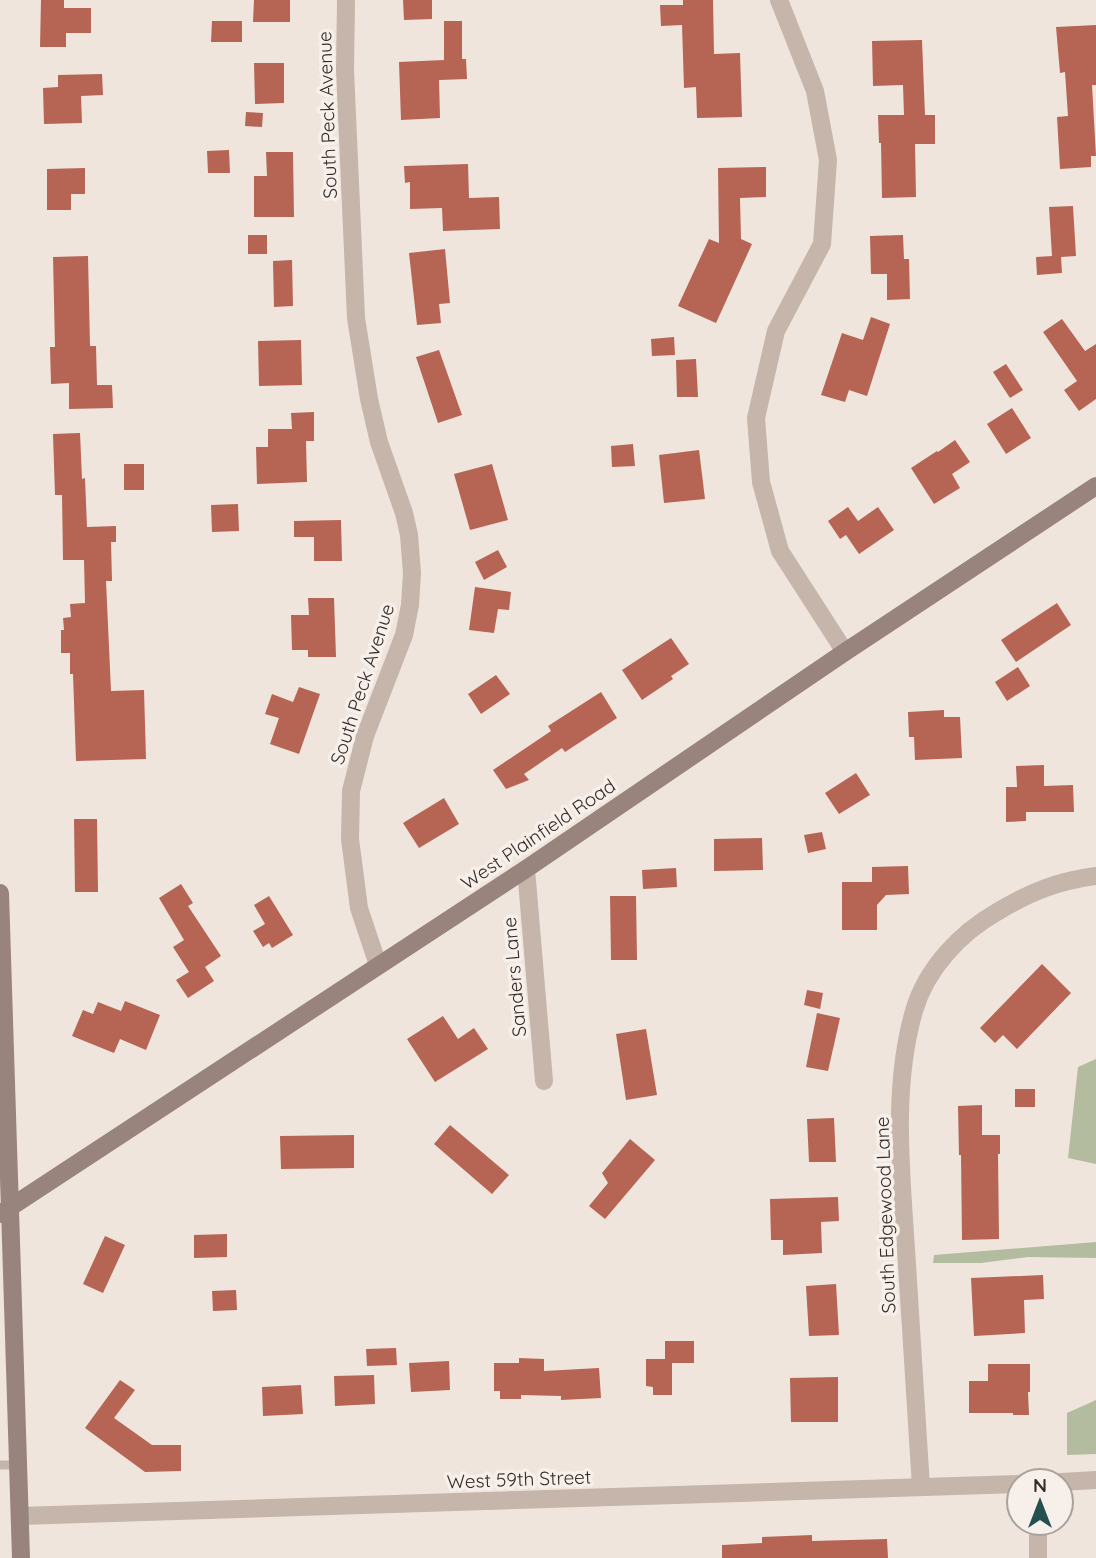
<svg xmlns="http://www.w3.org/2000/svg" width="1096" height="1558" font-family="Quicksand,sans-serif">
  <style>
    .green { fill: #b4bc9f }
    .building { fill: #b66453 }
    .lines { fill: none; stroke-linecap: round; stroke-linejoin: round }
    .lane { stroke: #c5b5aa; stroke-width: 9 }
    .street { stroke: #c5b5aa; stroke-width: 18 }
    .secondary { stroke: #98847c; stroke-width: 18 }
    .labels { text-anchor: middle; stroke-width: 7; stroke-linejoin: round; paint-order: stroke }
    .street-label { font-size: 19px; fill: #342b29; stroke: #f7efe9 }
  </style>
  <rect width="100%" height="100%" fill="#efe5dd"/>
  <g class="green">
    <path d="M1096 1059V1164L1068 1158 1078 1067Z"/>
    <path d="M1096 1242V1258L1028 1257 981 1263H933L934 1255Z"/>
    <path d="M1096 1400V1454L1067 1455V1413Z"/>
  </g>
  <g class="building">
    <path d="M41 0H64V8H91V33H66V47H40Z"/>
    <path d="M254 0H290V22H253Z"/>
    <path d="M403 0H432V19L404 20Z"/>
    <path d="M683 0H713L714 54 740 53 742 117 697 118 696 87 684 88 682 25 661 26 660 5H683Z"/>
    <path d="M212 21H242V42H211Z"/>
    <path d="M444 21H462V59H466L467 79 439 80 440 118 401 120 399 62 444 60Z"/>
    <path d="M1096 25V85H1092L1096 156H1091V167L1060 169 1057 117 1068 116 1065 72 1060 73 1056 27Z"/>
    <path d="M922 40 925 115H935V144H915L916 197 882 198 881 143H879L878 115H904L903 85 873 86 872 41Z"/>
    <path d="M254 63H284V103L255 104Z"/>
    <path d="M102 74 103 95 81 96 82 123 44 124 43 88 58 87V75Z"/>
    <path d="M246 112 263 113 262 127 245 126Z"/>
    <path d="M229 150 230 173H208L207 151Z"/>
    <path d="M266 152H293L294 217H254V176H267Z"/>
    <path d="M468 164 469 198 499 197 500 229 443 231 442 208 410 209V182L405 183 404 166Z"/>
    <path d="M766 167V197L740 198 741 239 752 244 716 323 678 306 709 239 719 243 718 168Z"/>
    <path d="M85 168V194H71V210H47V169Z"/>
    <path d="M1073 206 1076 256 1061 257 1062 273 1037 275 1036 257 1052 256 1049 207Z"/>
    <rect x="248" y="235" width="19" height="19"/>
    <path d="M903 235 904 259H909L910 299 887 300V274H871L870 236Z"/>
    <path d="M445 249 450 303 439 304 441 323 417 325 409 253Z"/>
    <path d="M88 256 90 346H96L97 385H112L113 408 69 409V383L51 384 50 347H55L53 257Z"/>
    <path d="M292 260 293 306 274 307 273 261Z"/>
    <path d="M871 317 890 324 867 396 849 390 845 402 821 395 842 333 863 340Z"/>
    <path d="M1062 319 1085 351 1096 344V399L1079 411 1064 390 1077 381 1043 332Z"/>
    <path d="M674 337 675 355 652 356 651 339Z"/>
    <path d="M301 340 302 385 259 386 258 341Z"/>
    <path d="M439 350 462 415 438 423 416 357Z"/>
    <path d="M696 359 698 397H677L676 360Z"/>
    <path d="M1006 364 1023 390 1010 398 993 372Z"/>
    <path d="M1012 408 1031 438 1006 454 987 424Z"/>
    <path d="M314 412V441H306L307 482 257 484 256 447H268V429H292L291 413Z"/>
    <path d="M80 433 82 479 85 478 87 527 116 526V542H111L112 581H106L111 691 144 690 146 759 76 761 73 674H70V653H61V630H64L63 618 71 617 70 604 85 603 84 560H63L62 495H55L53 434Z"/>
    <path d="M955 440 970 462 952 474 960 488 934 504 911 468 937 451 938 452Z"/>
    <path d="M633 444 635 466 612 467 611 446Z"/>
    <path d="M699 450 705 499 664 503 659 455Z"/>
    <rect x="124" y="464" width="20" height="26"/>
    <path d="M492 464 508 520 470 530 454 474Z"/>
    <path d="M238 504 239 531 212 532 211 505Z"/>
    <path d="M848 507 858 521 878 507 894 530 859 554 846 535 840 539 828 521Z"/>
    <path d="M341 520 342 561H314V537H294V521Z"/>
    <path d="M498 550 507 567 484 580 475 562Z"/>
    <path d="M475 587 511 592 509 610 498 609 494 633 469 630Z"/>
    <path d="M308 598H334L336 657H308V650H292L291 615H309Z"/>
    <path d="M1057 603 1071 625 1016 662 1001 640Z"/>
    <path d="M671 638 689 664 671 676 673 679 642 700 622 670Z"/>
    <path d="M1018 667 1030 686 1007 701 995 682Z"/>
    <path d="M496 675 510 694 481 714 468 694Z"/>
    <path d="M299 687 320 694 299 754 270 744 279 718 265 714 272 694 293 702Z"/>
    <path d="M601 692 617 718 565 752 562 748 524 774 529 780 506 789 493 770 551 731 548 726Z"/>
    <path d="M944 710V717H960L962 758 915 760 914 737H909L908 712Z"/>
    <path d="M1044 765V786L1073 785 1074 812H1026V821L1006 822V787H1017L1016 766Z"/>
    <path d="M856 773 870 795 839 814 825 793Z"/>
    <path d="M444 798 459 824 419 848 403 823Z"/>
    <path d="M74 819H97L98 892H75Z"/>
    <path d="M822 832 826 849 808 853 804 835Z"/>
    <path d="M762 838 763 870 714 871V839Z"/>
    <path d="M908 866 909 894 886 895 877 905V930H842V882H872V867Z"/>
    <path d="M676 868 677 887 643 889 642 870Z"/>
    <path d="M181 884 193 903 188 906 221 956 205 967 214 981 188 998 176 980 189 972 173 947 184 940 159 898Z"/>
    <path d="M269 896 293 935 272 948 269 943 263 947 253 931 265 924 254 905Z"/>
    <path d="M610 896H636L637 960H611Z"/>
    <path d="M1042 964 1071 993 1017 1049 1003 1035 995 1043 980 1028Z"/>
    <path d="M807 990 823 993 820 1009 804 1005Z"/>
    <path d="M125 1001 160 1015 146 1050 120 1039 114 1053 72 1036 83 1010 93 1014 98 1002 121 1011Z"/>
    <path d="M817 1013 840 1018 828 1071 806 1067Z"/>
    <path d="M443 1016 458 1039 474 1028 488 1049 435 1082 407 1039Z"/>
    <path d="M646 1029 657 1095 626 1100 616 1034Z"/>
    <rect x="1015" y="1089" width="20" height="18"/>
    <path d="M982 1105V1135H1000V1154H998L999 1239 962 1240 961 1155H959L958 1106Z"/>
    <path d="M834 1118 836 1162H809L807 1119Z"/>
    <path d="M450 1125 509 1175 492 1194 434 1144Z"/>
    <path d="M354 1135V1168L281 1169 280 1136Z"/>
    <path d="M630 1139 655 1160 605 1219 589 1206 608 1183 602 1173Z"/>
    <path d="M838 1197 839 1221 821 1222 822 1253 783 1255V1240H771L770 1199Z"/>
    <path d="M227 1234V1257L194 1258V1235Z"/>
    <path d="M105 1236 125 1245 103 1293 83 1284Z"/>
    <path d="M1043 1275 1044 1299 1024 1300 1025 1333 974 1336 971 1278Z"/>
    <path d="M836 1284 839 1335 809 1336 806 1286Z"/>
    <path d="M236 1290 237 1310 213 1311 212 1291Z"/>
    <path d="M665 1341H694V1363H672V1395H653V1387L646 1386V1359H665Z"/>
    <path d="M396 1348 397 1365 367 1366 366 1349Z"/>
    <path d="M519 1358 544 1359V1371L599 1368 601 1398 561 1400V1396L521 1395V1399H500V1391H494V1363H519Z"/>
    <path d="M449 1361 450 1390 411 1392 409 1363Z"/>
    <path d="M988 1364H1030V1392H1028L1029 1415H1013V1413H969V1381H988Z"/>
    <path d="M374 1375 375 1404 335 1406 334 1376Z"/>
    <path d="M838 1377V1422H791L790 1378Z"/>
    <path d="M120 1380 135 1390 114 1418 152 1445H181V1471L145 1472 85 1428Z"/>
    <path d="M301 1385 303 1414 263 1416 262 1387Z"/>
    <path d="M812 1535V1541L887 1539 888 1558H722V1545L762 1543V1537Z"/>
  </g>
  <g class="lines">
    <path class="lane" d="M0 1465H18"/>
    <g class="street">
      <path d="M346 0 345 70 356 318 369 399 379 442 404 513 409 535 412 573 410 605 404 635 365 736 351 791 350 839 359 908 378 965"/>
      <path d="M779 0 815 91 828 160 822 244 776 331 756 418 761 482 780 551 845 652"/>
      <path d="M526 869 544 1081"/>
      <path d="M1061 1482 1096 1480"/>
      <path d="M921 1487C916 1408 911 1328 906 1249 901 1171 892 1087 914 1011 926 969 960 933 997 912 1030 892 1058 881 1096 876"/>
      <path d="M20 1516 1019 1484"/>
      <path d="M1038 1523V1558"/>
    </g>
    <g class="secondary">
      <path d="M0 893 21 1558"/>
      <path d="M0 1214 526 869 845 652 1096 486"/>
    </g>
  </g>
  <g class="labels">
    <g class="street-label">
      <text transform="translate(327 115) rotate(-92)" y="7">South Peck Avenue</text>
      <text transform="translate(362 684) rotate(-72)" y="7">South Peck Avenue</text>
      <text transform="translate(538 834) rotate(-34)" y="7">West Plainfield Road</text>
      <text transform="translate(514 977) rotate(-95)" y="7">Sanders Lane</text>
      <text transform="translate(885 1215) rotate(-92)" y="7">South Edgewood Lane</text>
      <text transform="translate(519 1479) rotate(-2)" y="7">West 59th Street</text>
    </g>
  </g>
  <g transform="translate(1040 1502)"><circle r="33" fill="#f7efe9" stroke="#a9a19c" stroke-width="2"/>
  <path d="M0-5L12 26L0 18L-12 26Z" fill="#245050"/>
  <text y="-10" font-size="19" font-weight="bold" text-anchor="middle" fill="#342b29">N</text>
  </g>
</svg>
